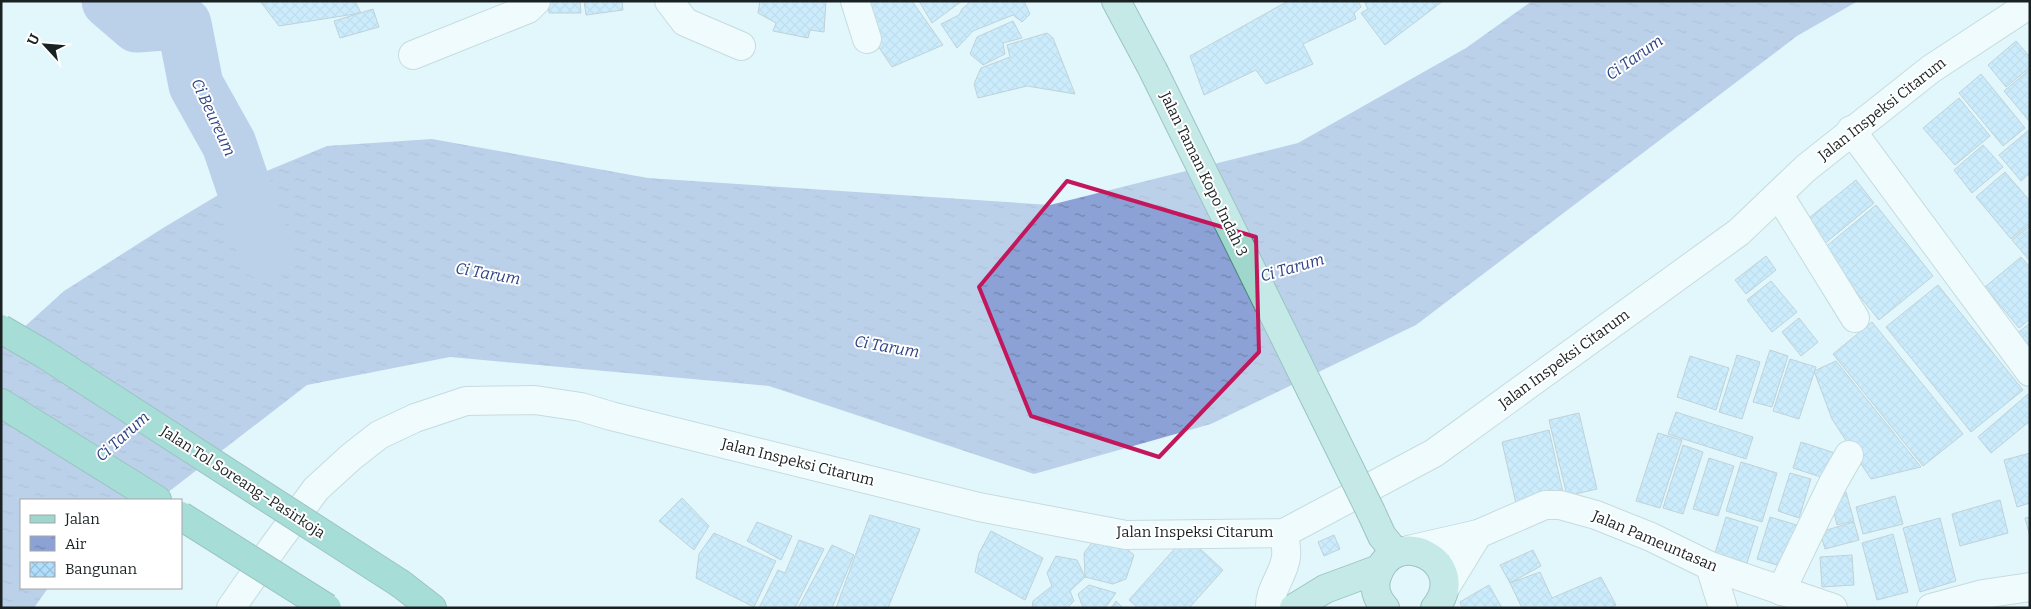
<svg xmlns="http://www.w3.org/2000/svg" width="2031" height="609" font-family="Bitter,serif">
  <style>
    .water { fill: url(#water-ripples) }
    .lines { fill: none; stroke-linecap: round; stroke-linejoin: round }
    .river { stroke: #8ca2d6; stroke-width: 55 }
    .building { fill: url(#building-cross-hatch); stroke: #95a3ae }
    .minor-casing { stroke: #a6b9bc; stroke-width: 30 }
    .major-casing { stroke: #47867b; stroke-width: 30 }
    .highway-casing { stroke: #47867b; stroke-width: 30 }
    .minor { stroke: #fff; stroke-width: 28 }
    .major { stroke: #9fd7cd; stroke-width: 28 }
    .highway { stroke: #5fbcab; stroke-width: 28 }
    .major-bridge-casing { stroke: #47867b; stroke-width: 30; stroke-linecap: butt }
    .highway-bridge-casing { stroke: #47867b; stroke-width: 30; stroke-linecap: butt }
    .major-bridge { stroke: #9fd7cd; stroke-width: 28 }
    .highway-bridge { stroke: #5fbcab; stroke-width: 28 }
    .marked { fill: none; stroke: #c2185b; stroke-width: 4; stroke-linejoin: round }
    .labels { text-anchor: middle; stroke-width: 4; stroke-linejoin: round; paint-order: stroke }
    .street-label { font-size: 15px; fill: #1a2122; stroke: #fff }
    .water-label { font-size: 16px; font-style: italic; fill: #2f4485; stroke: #fff }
  </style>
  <defs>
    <pattern id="water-ripples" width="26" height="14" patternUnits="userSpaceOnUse" patternTransform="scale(1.25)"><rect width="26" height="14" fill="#8ca2d6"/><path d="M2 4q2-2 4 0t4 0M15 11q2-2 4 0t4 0" fill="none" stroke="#7284ad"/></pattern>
    <pattern id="building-cross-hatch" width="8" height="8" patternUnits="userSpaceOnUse" patternTransform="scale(1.25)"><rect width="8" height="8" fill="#b0defd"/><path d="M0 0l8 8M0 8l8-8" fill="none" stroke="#97bed9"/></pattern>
  </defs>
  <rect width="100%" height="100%" fill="#e2f7fb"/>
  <path class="water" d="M1532 1H1858L1797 36 1416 325 1211 424 1034 474 769 386 450 357 307 385 158 500H21V588H48L34 608H1V348L64 291 163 228 240 182 327 146 432 139 648 178 1050 205 1298 143 1466 48Z"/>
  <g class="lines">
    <path class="river" d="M109 1 137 25 164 23 184 24 196 85 229 144 266 253"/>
  </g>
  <g class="building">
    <path d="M260 1H355L361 13 279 26Z"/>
    <path d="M547 1H580L581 13H549Z"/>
    <path d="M584 1H622L623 10 586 15Z"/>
    <path d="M760 1H826L824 32 810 30 808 38 773 31 776 23 758 13Z"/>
    <path d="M867 1H912L943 45 892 67 876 43Z"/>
    <path d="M919 1H962L932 23Z"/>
    <path d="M971 1H1024L1030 14 1022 22 1013 15 973 31 957 48 941 24 959 15 962 9Z"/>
    <path d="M1288 1H1358L1361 7 1354 13 1356 19 1303 44 1313 64 1266 84 1256 70 1204 95 1190 56Z"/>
    <path d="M1364 1H1443L1385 45 1361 13 1368 9Z"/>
    <path d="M373 9 379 27 340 38 334 21Z"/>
    <path d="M1013 21 1022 38 1003 43 1005 54 983 65 970 54 977 37Z"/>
    <path d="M1047 33 1053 38 1075 94 1027 86 978 98 974 84 981 68 1010 57 1007 45Z"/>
    <path d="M2016 41 2030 57V67L2006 87 1988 65Z"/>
    <path d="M2030 69V122L2004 91Z"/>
    <path d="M1981 74 2025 128 2003 146 1959 93Z"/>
    <path d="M1959 98 1990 136 1955 165 1923 128Z"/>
    <path d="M2029 130 2030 173 2021 181 1999 155Z"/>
    <path d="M1983 145 2003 167 1972 193 1954 170Z"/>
    <path d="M2005 172 2030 201V223L2011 239 1976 197Z"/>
    <path d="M1856 180 1874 203 1823 245 1804 222Z"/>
    <path d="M1876 205 1933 276 1879 320 1822 250Z"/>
    <path d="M2030 225V261L2012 240Z"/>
    <path d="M1766 256 1776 270 1746 294 1735 280Z"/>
    <path d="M2021 257 2030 267V319L2019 328 1985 287Z"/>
    <path d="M1771 281 1797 312 1772 332 1747 300Z"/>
    <path d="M1938 285 2023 390 1971 432 1886 327Z"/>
    <path d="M1799 318 1818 342 1801 356 1782 332Z"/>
    <path d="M1872 322 1963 434 1923 466 1833 354Z"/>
    <path d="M2030 323V365L2009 340Z"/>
    <path d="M1770 350 1788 356 1772 407 1753 402Z"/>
    <path d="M1737 355 1760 362 1742 419 1719 412Z"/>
    <path d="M1690 356 1729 368 1716 410 1677 397Z"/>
    <path d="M1790 359 1816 367 1799 419 1773 411Z"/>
    <path d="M1836 361 1921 467 1871 479 1832 419 1814 371Z"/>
    <path d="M2028 394 2030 397V421L1991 453 1978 437Z"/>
    <path d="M1676 412 1753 437 1746 459 1668 434Z"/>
    <path d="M1579 413 1597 489 1567 496 1549 420Z"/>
    <path d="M1549 430 1564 497 1517 508 1502 442Z"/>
    <path d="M1658 433 1682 440 1660 508 1636 501Z"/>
    <path d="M1801 442 1838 454 1830 480 1793 468Z"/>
    <path d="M1683 445 1703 452 1683 514 1663 508Z"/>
    <path d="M2030 453V503L2017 507 2004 460Z"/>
    <path d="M1709 458 1734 466 1718 516 1693 509Z"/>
    <path d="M1741 462 1777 473 1762 522 1726 511Z"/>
    <path d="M1790 473 1811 479 1799 518 1778 511Z"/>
    <path d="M1846 492 1854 521 1837 525 1830 497Z"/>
    <path d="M1895 496 1903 524 1863 534 1856 507Z"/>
    <path d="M682 498 709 526 694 550 659 521Z"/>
    <path d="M2000 500 2008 533 1960 546 1952 514Z"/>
    <path d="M870 515 920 529 888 608H836Z"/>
    <path d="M1726 517 1758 527 1747 563 1715 553Z"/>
    <path d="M1770 517 1800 526 1787 568 1757 559Z"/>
    <path d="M2030 517V537L2025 518Z"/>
    <path d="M1940 518 1956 581 1920 592 1903 528Z"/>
    <path d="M757 522 792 536 781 560 747 541Z"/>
    <path d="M1854 522 1859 540 1825 549 1820 532Z"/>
    <path d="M991 531 1043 558 1025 600 975 572 979 553Z"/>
    <path d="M714 533 776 561 754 607 696 578 699 554Z"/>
    <path d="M1893 534 1908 592 1877 600 1862 543Z"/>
    <path d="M1334 535 1340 549 1324 556 1318 542Z"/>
    <path d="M1186 536 1223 570 1189 608H1138L1129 600Z"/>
    <path d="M799 540 824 549 795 608H759L778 570 785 573Z"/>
    <path d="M1094 540 1128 550 1134 555 1126 579 1113 584 1085 577 1084 553Z"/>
    <path d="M832 545 854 555 832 608H798Z"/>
    <path d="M1533 550 1541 566 1510 583 1500 565Z"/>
    <path d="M1852 555 1854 585 1822 587 1820 557Z"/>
    <path d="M1056 556 1077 560 1085 577 1070 591 1074 601 1067 608H1032L1033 601 1052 586 1047 573Z"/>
    <path d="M1540 572 1552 598 1601 577 1616 605 1609 608H1522L1510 583Z"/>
    <path d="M1089 585 1116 593 1105 608H1083L1078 594Z"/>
    <path d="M1489 585 1502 608H1462L1460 602Z"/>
    <path d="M1116 601 1123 608H1111Z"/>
  </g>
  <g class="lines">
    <g class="minor-casing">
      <g id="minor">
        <path d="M669 1 685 22 741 46"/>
        <path d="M855 1 867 39"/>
        <path d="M413 55 528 9 536 1"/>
        <path d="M1851 130 2030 372"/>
        <path d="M1779 195 1855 318"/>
        <path d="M1408 550 1478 534 1545 505H1560L1596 515 1651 537 1710 566 1833 608"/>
        <path d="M1710 566 1723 608"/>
        <path d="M1445 588 1478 534"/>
        <path d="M1781 591 1833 483 1849 455"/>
        <path d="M231 608 274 546 316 489 351 457 379 435 415 418 466 401 535 400 581 407 611 416 979 507 1126 535 1284 533 1434 453 1739 232 1806 168 1931 69 2030 4"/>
        <path d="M1270 608C1269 589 1284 575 1286 557 1287 550 1285 541 1284 533"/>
        <path d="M1931 608 1983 594 2030 587"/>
      </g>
    </g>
    <g class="major-casing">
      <g id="major">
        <path d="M1116 1 1153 70"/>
        <path d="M1371 512 1382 536 1396 553"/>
        <path d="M1294 608 1325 589 1379 569"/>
        <path d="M1385 608C1377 599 1373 587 1377 576 1395 523 1471 563 1435 608"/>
      </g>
    </g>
    <g class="highway-casing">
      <g id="highway">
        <path d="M1 403 157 500"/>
        <path d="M401 584 432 608"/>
      </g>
    </g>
    <use href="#minor" class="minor"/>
    <use href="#major" class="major"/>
    <use href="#highway" class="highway"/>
    <g class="major-bridge-casing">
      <path id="major-bridge" d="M1153 70 1371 512"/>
    </g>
    <g class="highway-bridge-casing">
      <g id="highway-bridge">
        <path d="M1 329 44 354 401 584"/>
        <path d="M181 516 327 608"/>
      </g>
    </g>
    <use href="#major-bridge" class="major-bridge"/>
    <use href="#highway-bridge" class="highway-bridge"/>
  </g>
  <path d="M0 0H2031V609H0ZM1067 181 1256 237 1259 352 1159 457 1031 416 979 287Z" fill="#e2f7fb" fill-opacity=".55" fill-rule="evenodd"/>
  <path class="marked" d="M1067 181 1256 237 1259 352 1159 457 1031 416 979 287Z"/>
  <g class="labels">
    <g class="street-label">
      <text transform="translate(1882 109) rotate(-38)" y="5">Jalan Inspeksi Citarum</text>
      <text transform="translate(1204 174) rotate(64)" y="5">Jalan Taman Kopo Indah 3</text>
      <text transform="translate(1564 359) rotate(-36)" y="5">Jalan Inspeksi Citarum</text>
      <text transform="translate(798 462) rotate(14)" y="5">Jalan Inspeksi Citarum</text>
      <text transform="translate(243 482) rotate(33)" y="5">Jalan Tol Soreang–Pasirkoja</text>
      <text x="1195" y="537">Jalan Inspeksi Citarum</text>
      <text transform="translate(1655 541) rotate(23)" y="5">Jalan Pameuntasan</text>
    </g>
    <g class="water-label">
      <text transform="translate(1634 57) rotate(-35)" y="6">Ci Tarum</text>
      <text transform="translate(214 117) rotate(65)" y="6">Ci Beureum</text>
      <text transform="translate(1292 267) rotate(-16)" y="6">Ci Tarum</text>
      <text transform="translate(488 273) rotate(10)" y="6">Ci Tarum</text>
      <text transform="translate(887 346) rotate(10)" y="6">Ci Tarum</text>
      <text transform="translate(122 436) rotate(-42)" y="6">Ci Tarum</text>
    </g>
  </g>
  <rect width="2031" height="609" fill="none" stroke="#1a2122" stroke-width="5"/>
  <rect x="20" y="499" width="162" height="90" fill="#ffffff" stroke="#a3a6a7"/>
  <rect x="30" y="515" width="25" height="8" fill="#9fd7cd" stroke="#a3a6a7"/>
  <text x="65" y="524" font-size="15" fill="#1a2122">Jalan</text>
  <rect x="30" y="536" width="25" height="15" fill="url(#water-ripples)" stroke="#a3a6a7"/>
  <text x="65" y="549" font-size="15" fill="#1a2122">Air</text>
  <rect x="30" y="562" width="25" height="15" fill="url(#building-cross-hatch)" stroke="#a3a6a7"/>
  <text x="65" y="574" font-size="15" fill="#1a2122">Bangunan</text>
  <g transform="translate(45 45) rotate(296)" stroke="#ffffff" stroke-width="4" paint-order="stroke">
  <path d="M0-4L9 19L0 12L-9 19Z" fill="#1a2122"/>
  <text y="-8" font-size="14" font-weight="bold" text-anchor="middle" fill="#1a2122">U</text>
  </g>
</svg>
